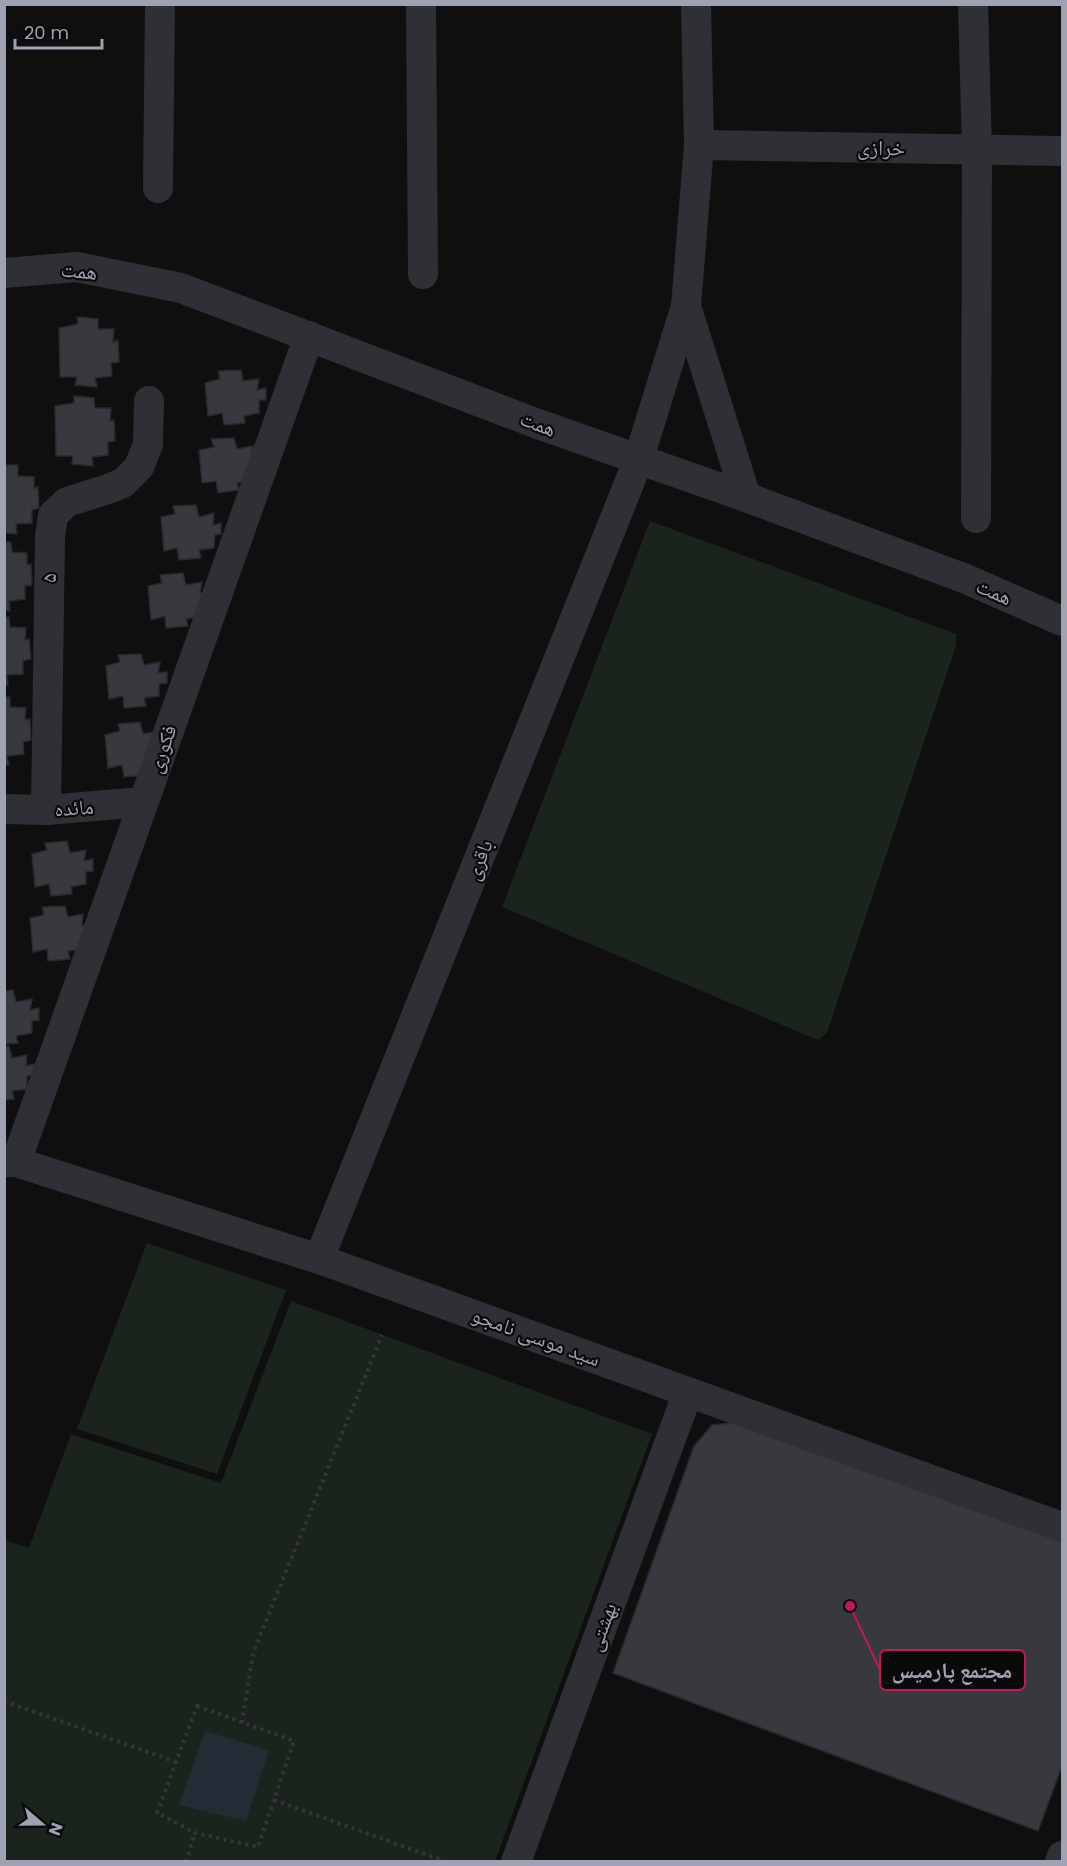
<svg xmlns="http://www.w3.org/2000/svg" width="1067" height="1866" font-family="Poppins,'Noto Naskh Arabic',sans-serif">
  <style>
    .green { fill: #1b231d }
    .water { fill: #252b34 }
    .building { fill: #38393e; stroke: #29282c; stroke-width: 1.5 }
    .lines { fill: none; stroke-linecap: round; stroke-linejoin: round }
    .path { stroke: #35363c; stroke-width: 4; stroke-dasharray: 3 4.5; stroke-linecap: butt }
    .minor { stroke: #2f3035; stroke-width: 30 }
    .labels { text-anchor: middle; stroke-width: 4.5; stroke-linejoin: round; paint-order: stroke }
    .street-label { font-size: 21px; fill: #9fa2b2; stroke: #0a0a0b }
    .leader { fill: none; stroke: #c2185b; stroke-width: 2 }
    .callout-dot { fill: #c2185b; stroke: #0a0a0b; stroke-width: 2 }
    .callout { fill: #0a0a0b; stroke: #c2185b; stroke-width: 2 }
    .callout-label { font-size: 22px; text-anchor: middle; font-weight: bold; fill: #9fa2b2 }
  </style>
  <rect width="100%" height="100%" fill="#0f0f10"/>
  <g class="green">
    <path d="M650 521 956 634V646L827 1033 818 1040 502 907Z"/>
    <path d="M147 1243 286 1290 217 1474 77 1429Z"/>
    <path d="M291 1301 652 1434 495 1861 5 1862V1540L29 1548 71 1434 221 1483Z"/>
  </g>
  <path class="water" d="M205 1731 269 1750 246 1821 179 1805Z"/>
  <g class="building">
    <path d="M77 317 98 319V329H114L113 342 118 340 119 362 111 363 112 376 95 378 97 387 75 385 77 377H60L59 328 78 324Z"/>
    <path d="M241 370 243 381 259 379 257 390 266 388V400H259V413L244 416 245 423 224 425 222 413 208 416 205 383 220 379 218 371Z"/>
    <path d="M74 396 94 398 95 408H111L110 421 114 420 115 441 108 442V455L92 457 93 466 72 464 73 456H56L55 406 74 403Z"/>
    <path d="M234 438 237 449 253 446 251 458 252 480 237 483 239 490 218 493 216 481 202 483 199 450 214 447 211 439Z"/>
    <path d="M4 465H18V476L34 477V489L38 487 39 508 32 510V523L16 524 17 534 4 533Z"/>
    <path d="M196 505 199 517 214 513 213 525 221 523V534L215 535 214 548 199 550 201 558 179 560 177 548 164 551 161 517 175 514 173 506Z"/>
    <path d="M4 542H11L12 552 27 553V565L31 564 32 585 25 586V599L9 601 10 611 4 610Z"/>
    <path d="M183 573 186 585 202 582 200 593 209 592 201 616 186 619 188 626 166 628 165 616 151 620 148 586 162 583 160 575Z"/>
    <path d="M4 617H9L10 627 26 628 25 640 29 639 31 659 23 661V674L7 675 8 685H4Z"/>
    <path d="M141 654 144 665 160 662 158 673 167 672V683L159 684V696L144 698 146 706 124 708 123 696 109 699 106 666 120 662 118 655Z"/>
    <path d="M4 697H10V707L26 708 25 720 30 719 31 740 23 742 24 754 7 756 9 765H4Z"/>
    <path d="M140 722 143 734 159 731 145 775 124 777 122 765 108 768 105 735 120 731 118 724Z"/>
    <path d="M67 841 70 853 86 850 84 861 93 859V871L86 872V884L71 887 72 894 51 896 49 884 35 887 32 854 47 850 45 843Z"/>
    <path d="M65 906 68 917 83 914 82 926 90 924 83 949 68 951 70 959 48 961 47 949 33 952 30 918 44 915 42 907Z"/>
    <path d="M13 990 16 1002 32 999 30 1010 39 1008V1020L32 1021V1033L16 1036 18 1043 4 1044V991Z"/>
    <path d="M4 1046H9L12 1058 27 1055 26 1066 34 1064V1075L27 1076V1089L12 1091 14 1099 4 1100Z"/>
    <path d="M749 1421 1062 1540V1766L1038 1831 613 1673 694 1446 712 1425Z"/>
  </g>
  <g class="lines">
    <g class="path">
      <path d="M4 1701 176 1762"/>
      <path d="M197 1706 294 1741 258 1847 195 1833 157 1813Z"/>
      <path d="M242 1723 253 1653 382 1335"/>
      <path d="M274 1800 447 1862"/>
      <path d="M186 1862 195 1833"/>
    </g>
    <g class="minor">
      <path d="M421 4 423 274"/>
      <path d="M973 4 977 150 976 518"/>
      <path d="M699 145 1062 151"/>
      <path d="M158 188 160 4"/>
      <path d="M4 273 77 267 181 288 538 424 746 497 966 579 1062 621"/>
      <path d="M686 306 746 497"/>
      <path d="M4 809 46 810 143 802"/>
      <path d="M46 810 50 537 53 515 67 502 108 489 123 483 139 467 148 444 149 401"/>
      <path d="M4 1162H16L319 1259 1062 1527"/>
      <path d="M16 1162 309 336"/>
      <path d="M319 1259 638 461 686 306 699 145 696 4"/>
      <path d="M516 1862 688 1392"/>
      <path d="M1060 1862 1062 1856"/>
    </g>
  </g>
  <g class="labels">
    <g class="street-label">
      <text transform="translate(881 148) rotate(1)" y="7">خرازی</text>
      <text transform="translate(79 271) rotate(5)" y="7">همت</text>
      <text transform="translate(538 424) rotate(21)" y="7">همت</text>
      <text transform="translate(49 578) rotate(-89)" y="7">۵</text>
      <text transform="translate(994 592) rotate(23)" y="7">همت</text>
      <text transform="translate(162 749) rotate(-70)" y="7">فکوری</text>
      <text transform="translate(74 808) rotate(-4)" y="7">مائده</text>
      <text transform="translate(479 860) rotate(-68)" y="7">باقری</text>
      <text transform="translate(536 1337) rotate(20)" y="7">سید موسی نامجو</text>
      <text transform="translate(602 1627) rotate(-70)" y="7">بهشتی</text>
    </g>
  </g>
  <path class="leader" d="M850 1606L880 1670"/>
  <circle class="callout-dot" cx="850" cy="1606" r="6"/>
  <rect class="callout" x="880" y="1650" width="145" height="40" rx="6"/>
  <g class="callout-label">
    <text x="952" y="1678">مجتمع پارمیس</text>
  </g>
  <rect width="1067" height="1866" fill="none" stroke="#9fa2b2" stroke-width="12"/>
  <g transform="translate(42 1824) rotate(110)" stroke="#0a0a0b" stroke-width="4.5" paint-order="stroke">
  <path d="M0-4.5L10 22L0 15L-10 22Z" fill="#9fa2b2"/>
  <text y="-9" font-size="16" font-weight="bold" text-anchor="middle" fill="#9fa2b2">N</text>
  </g>
  <path d="M15 39v9h87v-9" fill="none" stroke="#9fa2b2" stroke-width="3"/>
  <text x="24" y="39" font-size="18" fill="#9fa2b2" stroke="#0a0a0b" stroke-width="4.5" paint-order="stroke">20 m</text>
</svg>
